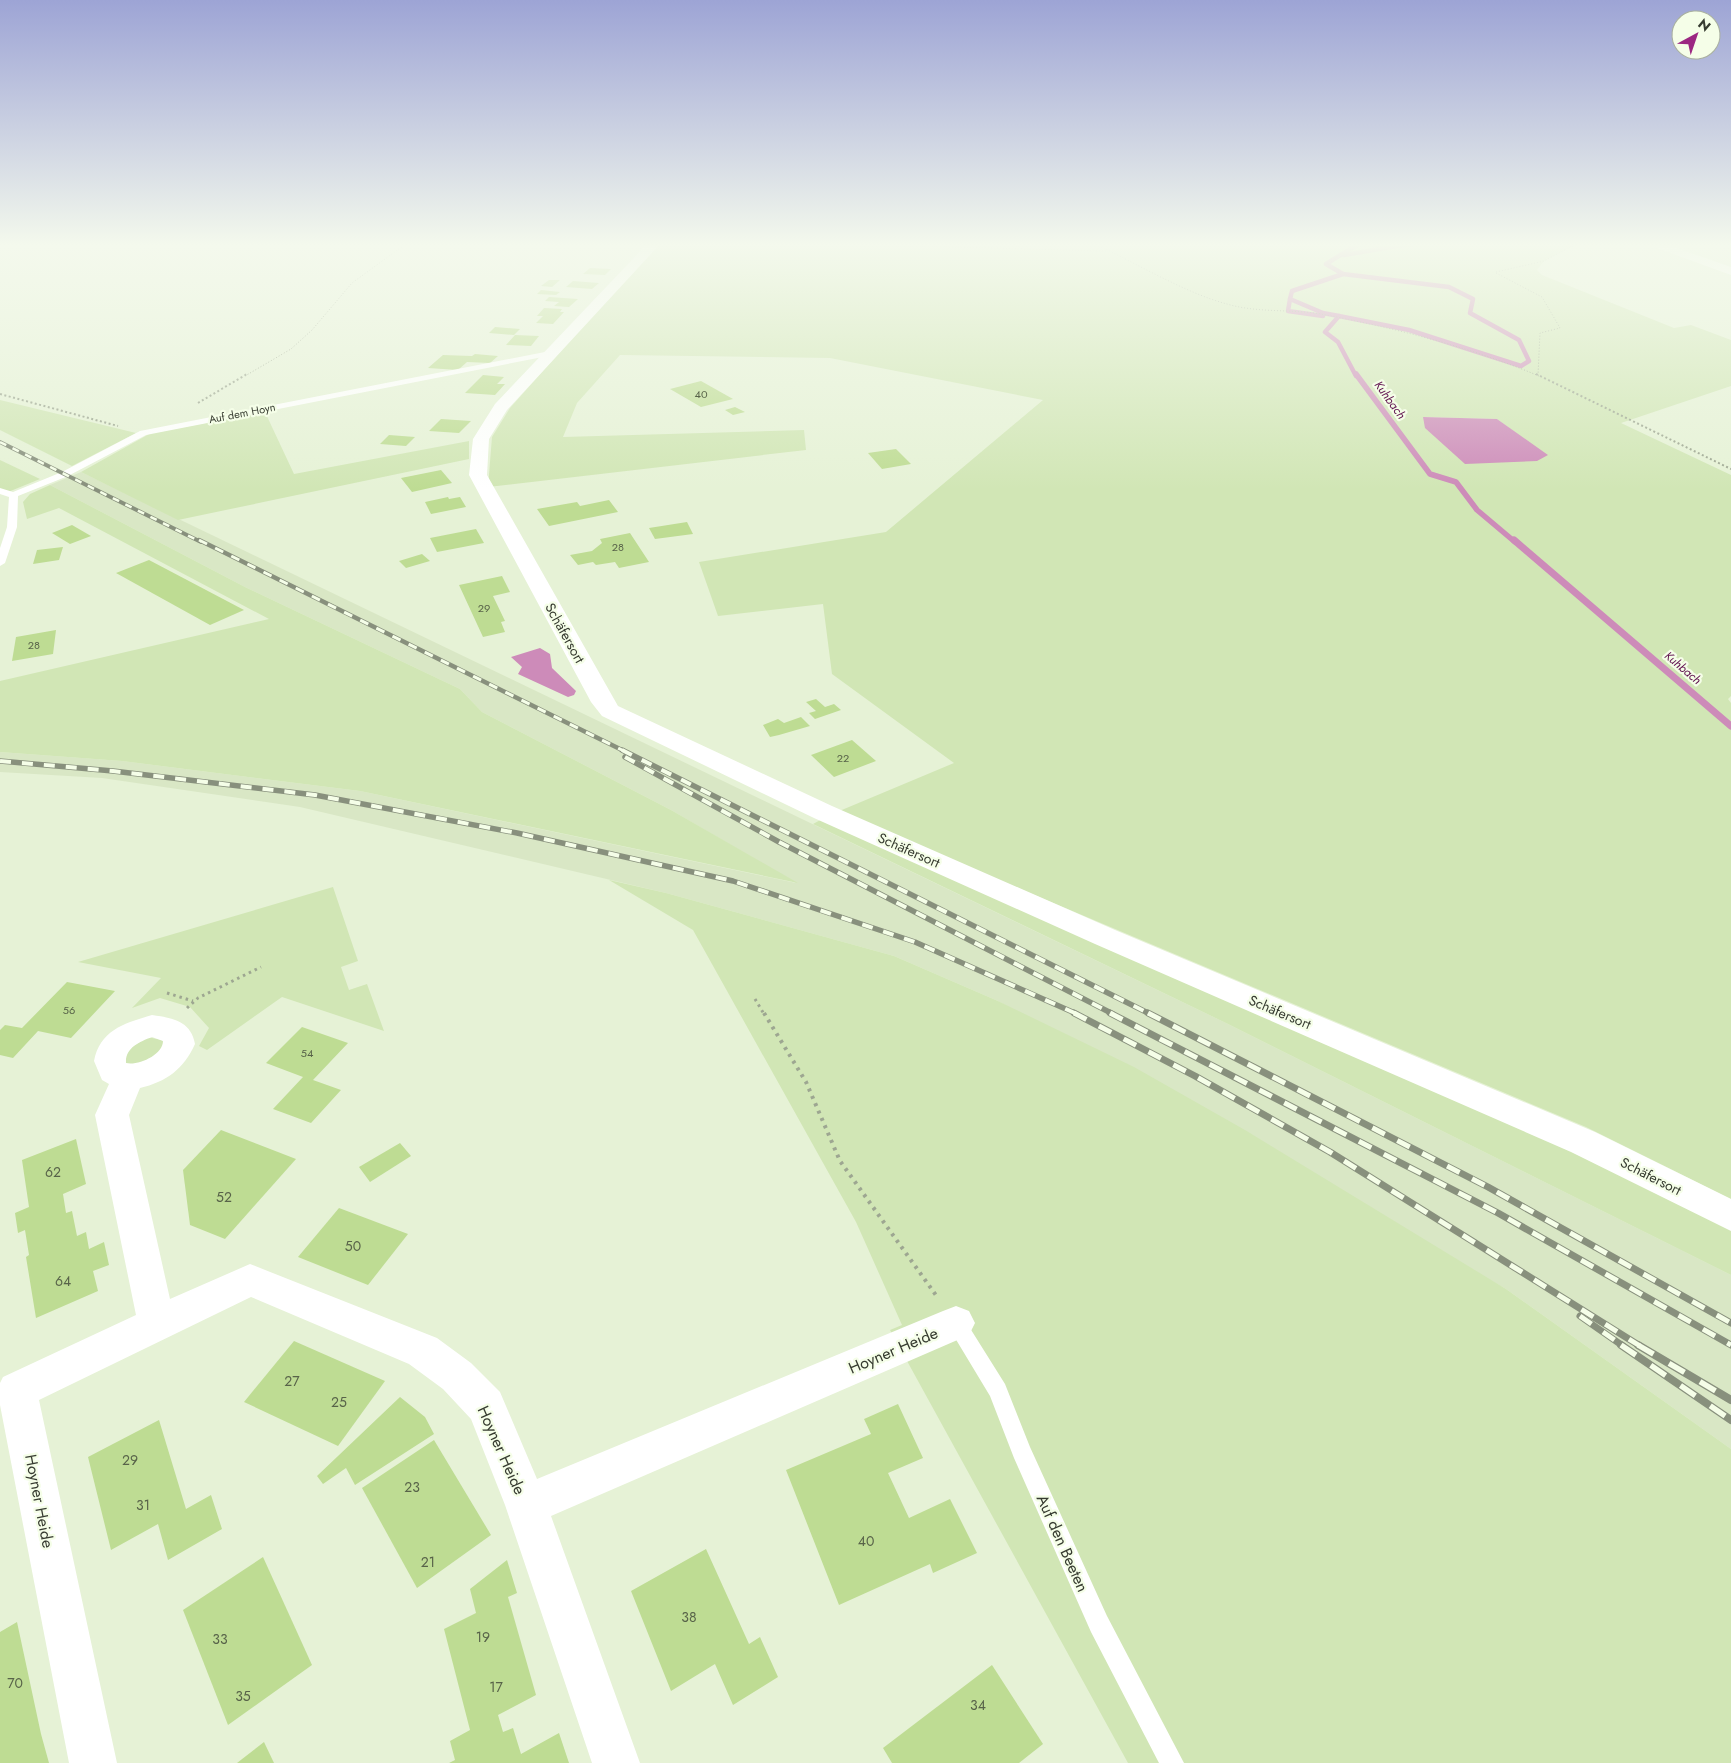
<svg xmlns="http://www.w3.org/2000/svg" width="1731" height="1763" font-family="Jost,sans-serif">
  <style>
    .built { fill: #d9e7c5 }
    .green { fill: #d1e6b5; fill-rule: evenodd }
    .water { fill: #cd8bb9 }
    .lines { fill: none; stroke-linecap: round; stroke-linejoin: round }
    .stream-far2 { stroke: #cd8bb9; stroke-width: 4.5 }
    .stream-far1 { stroke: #cd8bb9; stroke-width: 5.5 }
    .stream { stroke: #cd8bb9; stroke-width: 7 }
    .building { fill: #bedc93 }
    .path-far3 { stroke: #9da691; stroke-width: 1; stroke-dasharray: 1 2; stroke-linecap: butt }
    .path-far2 { stroke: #9da691; stroke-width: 2; stroke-dasharray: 2 2.5; stroke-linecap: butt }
    .path-far1 { stroke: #9da691; stroke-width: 3; stroke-dasharray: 2.5 4; stroke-linecap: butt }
    .path { stroke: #9da691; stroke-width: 4; stroke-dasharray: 3 5; stroke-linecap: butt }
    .service { fill: #fff; fill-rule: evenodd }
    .minor { fill: #fff; fill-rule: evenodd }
    .rail-far4-casing { stroke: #88907d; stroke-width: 4 }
    .rail-far3-casing { stroke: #88907d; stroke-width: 4.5 }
    .rail-far2-casing { stroke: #88907d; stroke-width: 5.5 }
    .rail-far1-casing { stroke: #88907d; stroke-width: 7 }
    .rail-casing { stroke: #88907d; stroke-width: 8 }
    .rail-far4 { stroke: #f5fee8; stroke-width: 2.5; stroke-dasharray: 7; stroke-linecap: butt }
    .rail-far3 { stroke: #f5fee8; stroke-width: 3; stroke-dasharray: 9; stroke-linecap: butt }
    .rail-far2 { stroke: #f5fee8; stroke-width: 4; stroke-dasharray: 11; stroke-linecap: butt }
    .rail-far1 { stroke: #f5fee8; stroke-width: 5; stroke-dasharray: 14; stroke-linecap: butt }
    .rail { stroke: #f5fee8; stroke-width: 5.5; stroke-dasharray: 18; stroke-linecap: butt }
    .labels { text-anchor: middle; stroke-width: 4.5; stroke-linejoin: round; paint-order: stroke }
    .number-label { font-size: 11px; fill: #586349 }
    .far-street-label { font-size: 11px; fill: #363b30; stroke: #f5fee8 }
    .far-water-label { font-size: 12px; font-style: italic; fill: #5d0d4c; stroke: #f5fee8 }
    .street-label { font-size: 14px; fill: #363b30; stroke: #f5fee8 }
    .near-number-label { font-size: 14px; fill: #586349 }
    .near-street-label { font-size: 16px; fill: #363b30; stroke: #f5fee8 }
  </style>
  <rect width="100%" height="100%" fill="#e6f2d6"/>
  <path class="built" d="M81 472 1228 1024 1731 1275V1449L1506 1289 998 1001 894 956 666 893 300 807 102 778 0 772V752L122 761 360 791 796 883 671 810 482 712 460 689 245 587 50 485Z"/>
  <g class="green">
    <path d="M657 243H1578L1544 261 1537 270 1542 275 1674 328 1691 325 1731 340V386L1621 423 1731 475V696L1728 699 1731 703V1199L1586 1127 837 812 954 763 832 674 823 604 718 616 699 562 886 532 1043 400 830 358 620 355 577 403 563 437 804 430 806 450 488 487 492 437 510 408ZM1423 417 1497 419 1547 456Z"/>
    <path d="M0 400 136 433 72 466 0 430Z"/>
    <path d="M265 412 294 474 469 441V459L178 520 81 472 151 433Z"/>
    <path d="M0 460 40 479 8 492 0 489Z"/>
    <path d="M50 485 245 587 460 689 482 712 671 810 798 883 360 791 122 761 0 752V681L269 619 59 508 27 519 23 502 30 494Z"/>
    <path d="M824 818 1577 1150 1731 1226V1275L1228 1024 813 824Z"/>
    <path d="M609 880 666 893 894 956 998 1001 1134 1067 1245 1130 1506 1289 1731 1449V1763H1128L890 1330 902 1325 856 1222 693 930Z"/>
    <path d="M333 887 358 961 341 967 349 990 367 984 384 1031 282 997 207 1050 199 1046 209 1028 190 1007 160 998 132 1008 161 978 78 962Z"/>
    <path d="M147 1037 162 1040 165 1045 158 1058 131 1066 126 1063 125 1052Z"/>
  </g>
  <g class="water">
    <path d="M1423 417 1497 419 1548 455 1537 461 1465 464 1425 428Z"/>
    <path d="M540 648 550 654 552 668 576 691 574 695 568 697 518 674 522 667 511 657Z"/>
  </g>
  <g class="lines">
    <g class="stream-far2">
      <path d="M1344 255 1415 243"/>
      <path d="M1290 299 1288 311 1323 316"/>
      <path d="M1339 316 1323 313 1290 299 1292 291 1343 274"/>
      <path d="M1356 376 1338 342 1325 332 1339 316 1409 330 1521 366 1529 361 1519 340 1470 313 1473 299 1449 287 1343 274 1326 264 1360 243"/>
    </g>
    <path class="stream-far1" d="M1356 374 1430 474 1456 482 1477 510 1515 542"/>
    <path class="stream" d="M1514 540 1731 726"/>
  </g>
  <g class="building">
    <path d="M590 268 611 269 605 275 583 274Z"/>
    <path d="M549 280H560L552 287 541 286Z"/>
    <path d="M573 281 599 283 592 289 566 287Z"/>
    <path d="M541 290 560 292 556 295 537 294Z"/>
    <path d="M549 297 578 299 569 307 554 306 559 302 545 301Z"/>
    <path d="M544 308 562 309 560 312H564L553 324 536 323 543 316H537Z"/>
    <path d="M495 327 520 329 514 335 489 333Z"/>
    <path d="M515 335 539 336 531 346 506 345Z"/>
    <path d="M475 354 498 356 490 363 467 362 458 370 428 368 443 355 472 356Z"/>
    <path d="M483 375 504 377 497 384H505L495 395 465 393Z"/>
    <path d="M701 381 733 399 701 407 670 389Z"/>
    <path d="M735 407 745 412 733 415 725 410Z"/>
    <path d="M441 419 471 421 459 433 429 431Z"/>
    <path d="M389 435 415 437 406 446 380 444Z"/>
    <path d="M896 449 911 464 882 469 868 453Z"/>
    <path d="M441 470 452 483 412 492 401 478Z"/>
    <path d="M448 497 449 499 460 497 466 507 431 514 425 502Z"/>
    <path d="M609 500 618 512 549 526 537 509 577 502 580 506Z"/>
    <path d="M687 522 693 534 655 539 649 528Z"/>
    <path d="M72 525 91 536 70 544 52 533Z"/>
    <path d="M476 529 484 543 437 552 430 538Z"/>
    <path d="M630 533 649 562 619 568 615 562 596 565 593 562 578 565 570 555 592 551 602 543 600 539Z"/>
    <path d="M63 547 59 560 33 564 37 550Z"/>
    <path d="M422 554 430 561 406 568 399 561Z"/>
    <path d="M149 560 244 610 210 625 116 573Z"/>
    <path d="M502 576 510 592 493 596 505 621 501 622 505 632 483 637 459 585Z"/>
    <path d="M56 630 53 654 12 661 16 637Z"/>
    <path d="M816 699 825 707 834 704 841 710 815 719 809 713 816 711 806 702Z"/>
    <path d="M801 717 810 726 779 735 770 737 763 725 778 719 784 723Z"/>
    <path d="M852 740 876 761 834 777 811 755Z"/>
    <path d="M67 982 115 991 71 1038 38 1031 13 1058 0 1055V1030L5 1025 22 1028Z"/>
    <path d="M302 1027 348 1043 313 1080 341 1090 311 1123 273 1109 303 1077 266 1063Z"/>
    <path d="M221 1130 296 1159 225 1239 190 1225 183 1170Z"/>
    <path d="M76 1139 86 1184 63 1194 66 1213 72 1211 77 1236 86 1232 89 1249 104 1242 109 1265 93 1271 98 1291 36 1318 26 1257 29 1255 25 1230 18 1233 15 1213 29 1207 22 1160Z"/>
    <path d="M400 1143 411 1156 370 1182 359 1167Z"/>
    <path d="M339 1208 408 1234 368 1285 298 1257Z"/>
    <path d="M294 1341 385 1381 338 1446 244 1402Z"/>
    <path d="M400 1397 425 1417 434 1434 355 1485 346 1468 323 1484 317 1476Z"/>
    <path d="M898 1404 923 1458 888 1473 909 1518 950 1499 977 1553 933 1573 930 1564 839 1605 786 1470 871 1434 864 1419Z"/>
    <path d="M159 1420 186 1509 211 1495 222 1529 168 1560 158 1524 111 1550 88 1457Z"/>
    <path d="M434 1440 491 1535 417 1588 362 1488Z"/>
    <path d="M706 1549 749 1644 760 1637 778 1677 733 1705 715 1664 671 1691 631 1591Z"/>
    <path d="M263 1557 312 1665 228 1725 183 1610Z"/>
    <path d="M507 1560 517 1593 508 1597 536 1695 498 1715 503 1732 513 1728 521 1754 559 1733 569 1763H449L455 1760 450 1741 470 1730 444 1629 476 1613 470 1589Z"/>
    <path d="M17 1622 41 1734 49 1763H0V1632Z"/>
    <path d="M992 1665 1043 1744 1019 1763H892L883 1748Z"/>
    <path d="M264 1742 274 1763H237Z"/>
  </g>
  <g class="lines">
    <g class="path-far3">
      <path d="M796 243 1106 251"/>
      <path d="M1093 243C1134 262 1185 293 1227 304 1257 313 1291 309 1321 314 1395 328 1470 347 1539 376"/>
      <path d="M1496 272 1544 261 1578 243"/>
      <path d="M1496 273 1542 297 1560 328 1540 333 1538 375"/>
      <path d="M245 376 291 349 312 330 352 283 407 243"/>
    </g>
    <g class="path-far2">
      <path d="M1536 374 1731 469"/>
      <path d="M0 394 118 426"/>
      <path d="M198 403 247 374"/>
    </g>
    <g class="path-far1">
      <path d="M167 993 193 1001"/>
      <path d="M755 999 764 1014"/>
      <path d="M187 1008 198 998 261 967"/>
    </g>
    <path class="path" d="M764 1013 806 1082 840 1161 938 1298"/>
    <g class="service">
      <path d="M550 351H553V355L146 435 68 476 18 496 17 527 5 563 0 566V548L7 527 9 497 0 494V488L13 492 62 472 140 431Z"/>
      <path d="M956 1314 963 1317 1005 1384 1030 1447 1107 1616 1184 1763H1159L1091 1632 1014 1458 990 1396 946 1323 949 1317Z"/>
    </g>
    <g class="minor">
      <path d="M648 243H661L507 410 489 439 487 475 618 706 832 806 1115 930 1595 1132 1731 1199V1231L1571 1152 1095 944 814 818 602 716 591 702 469 475 473 439 495 404Z"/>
      <path d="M1643 243H1662L1731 267V275Z"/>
      <path d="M152 1015C173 1018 191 1021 195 1044 184 1069 166 1082 140 1088L129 1115 170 1299 250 1264 437 1338 471 1363 500 1392 537 1479 943 1311 956 1306 969 1311 975 1323 969 1335 551 1516 640 1763H592L505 1505 471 1419 443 1389 409 1364 251 1297 39 1400 117 1763H69L0 1405V1383L3 1377 136 1315 95 1115 109 1084 102 1080 94 1061C100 1030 125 1023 152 1015ZM152 1037 163 1041C163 1055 138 1066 126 1063 125 1048 139 1042 152 1037Z"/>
    </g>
    <g class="rail-far4-casing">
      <path id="rail-far4" d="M0 442 201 542"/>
    </g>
    <g class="rail-far3-casing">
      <path id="rail-far3" d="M199 540 624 751"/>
    </g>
    <g class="rail-far2-casing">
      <g id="rail-far2">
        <path d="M622 750 1150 1014"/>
        <path d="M625 757 779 842 1113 1014"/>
        <path d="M0 761 113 771 315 795 517 833 733 881 915 942 1077 1014"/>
      </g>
    </g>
    <g class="rail-far1-casing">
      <g id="rail-far1">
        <path d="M1074 1013 1195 1076 1330 1152 1640 1346"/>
        <path d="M1110 1013 1498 1213 1731 1345"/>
        <path d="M1148 1013 1488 1187 1731 1323"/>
        <path d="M1580 1316 1623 1346"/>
      </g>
    </g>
    <g class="rail-casing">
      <g id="rail">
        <path d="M1621 1345 1731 1420"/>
        <path d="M1638 1345 1731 1400"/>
      </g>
    </g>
    <use href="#rail-far4" class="rail-far4"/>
    <use href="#rail-far3" class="rail-far3"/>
    <use href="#rail-far2" class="rail-far2"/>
    <use href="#rail-far1" class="rail-far1"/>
    <use href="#rail" class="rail"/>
  </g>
  <linearGradient id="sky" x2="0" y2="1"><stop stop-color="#9da4d5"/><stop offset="0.5" stop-color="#f4f9ed"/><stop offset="1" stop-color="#f4f9ed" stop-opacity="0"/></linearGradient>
  <rect width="1731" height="490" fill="url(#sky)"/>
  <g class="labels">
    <g class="number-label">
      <text x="701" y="398">40</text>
      <text x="618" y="551">28</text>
      <text x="484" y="612">29</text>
      <text x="34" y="649">28</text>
      <text x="843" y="762">22</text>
      <text x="69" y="1014">56</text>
      <text x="307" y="1057">54</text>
    </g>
    <g class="far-street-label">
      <text transform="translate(242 413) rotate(-11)" y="4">Auf dem Hoyn</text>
    </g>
    <g class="far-water-label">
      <text transform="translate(1390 400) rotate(54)" y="4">Kuhbach</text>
      <text transform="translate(1683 668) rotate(40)" y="4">Kuhbach</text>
    </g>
    <g class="street-label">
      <text transform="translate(565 633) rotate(61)" y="5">Schäfersort</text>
      <text transform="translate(909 850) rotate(24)" y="5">Schäfersort</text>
      <text transform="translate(1280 1012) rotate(23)" y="5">Schäfersort</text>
      <text transform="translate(1651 1176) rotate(27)" y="5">Schäfersort</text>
    </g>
    <g class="near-number-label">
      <text x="53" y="1177">62</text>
      <text x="224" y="1202">52</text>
      <text x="353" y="1251">50</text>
      <text x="63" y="1286">64</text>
      <text x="292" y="1386">27</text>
      <text x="339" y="1407">25</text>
      <text x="130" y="1465">29</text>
      <text x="412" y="1492">23</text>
      <text x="143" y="1510">31</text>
      <text x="866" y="1546">40</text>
      <text x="428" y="1567">21</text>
      <text x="689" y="1622">38</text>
      <text x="483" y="1642">19</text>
      <text x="220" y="1644">33</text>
      <text x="15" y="1688">70</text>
      <text x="496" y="1692">17</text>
      <text x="243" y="1701">35</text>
      <text x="978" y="1710">34</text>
    </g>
    <g class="near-street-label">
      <text transform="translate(893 1350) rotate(-23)" y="6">Hoyner Heide</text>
      <text transform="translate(502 1450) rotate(66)" y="6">Hoyner Heide</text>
      <text transform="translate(40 1501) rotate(79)" y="6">Hoyner Heide</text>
      <text transform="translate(1063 1543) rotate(66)" y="6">Auf den Beeten</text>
    </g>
  </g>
  <g transform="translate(1696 35) rotate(40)"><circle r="24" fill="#f5fee8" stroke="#a9b09e"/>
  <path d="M0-4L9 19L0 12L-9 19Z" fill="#9c2782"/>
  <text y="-8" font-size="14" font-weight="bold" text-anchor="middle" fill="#363b30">N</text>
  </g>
</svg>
